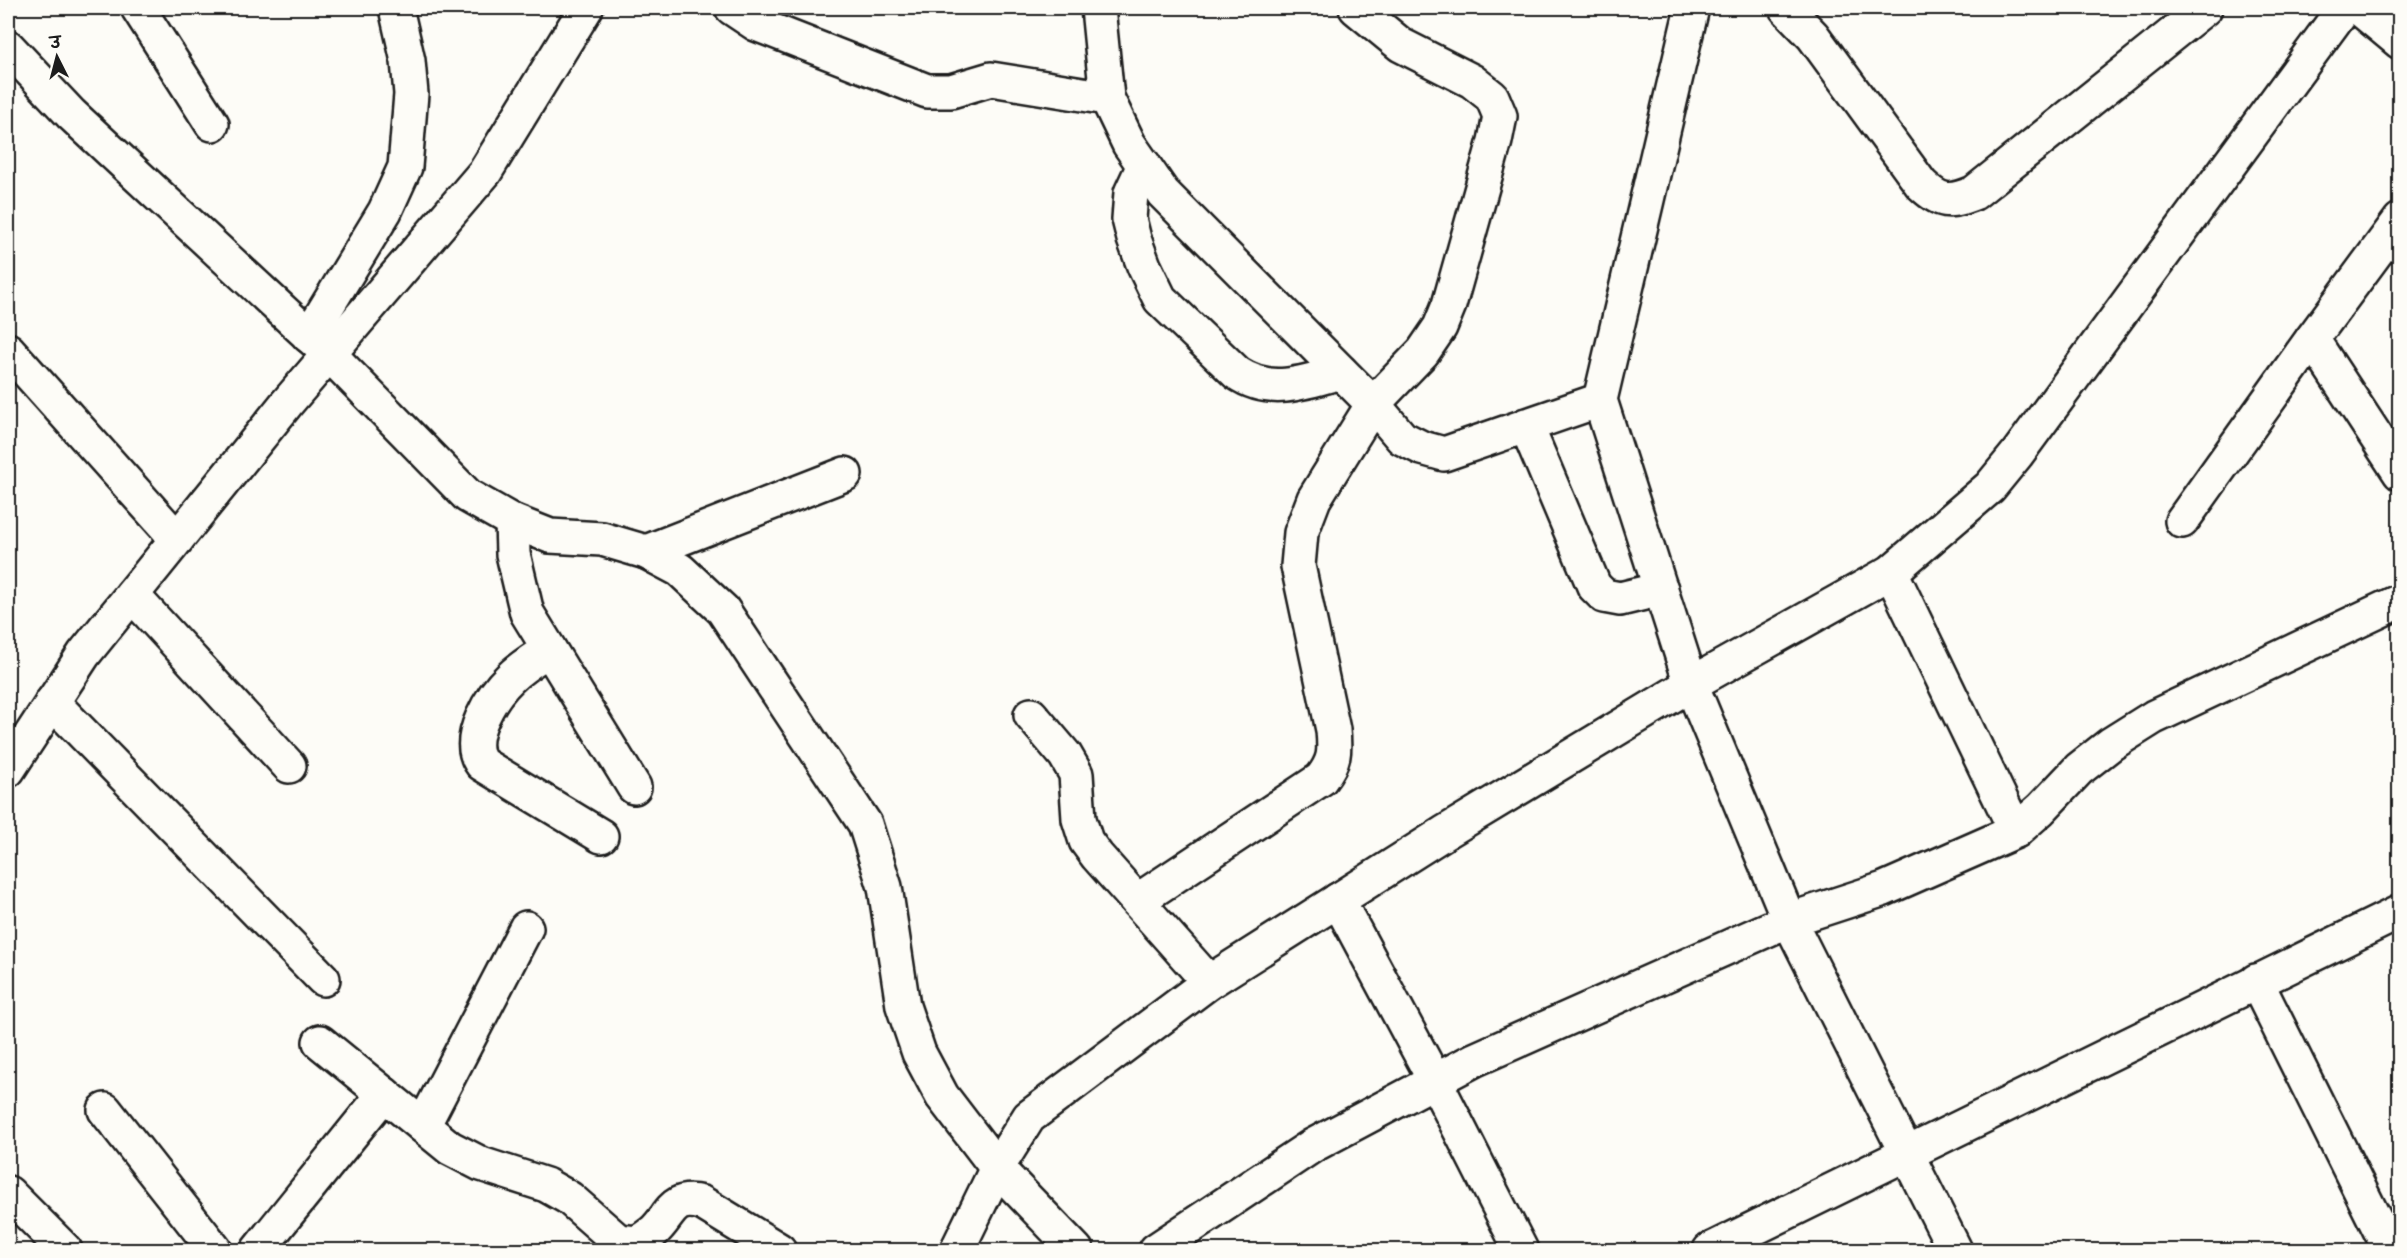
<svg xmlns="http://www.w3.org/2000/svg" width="2407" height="1258" font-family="'Comic Neue','Playpen Sans Deva',sans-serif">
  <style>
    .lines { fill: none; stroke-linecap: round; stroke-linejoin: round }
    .street-casing { stroke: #1c1c1c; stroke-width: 38 }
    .street { stroke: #fdfcf7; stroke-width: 33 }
  </style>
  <rect width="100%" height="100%" fill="#fdfcf7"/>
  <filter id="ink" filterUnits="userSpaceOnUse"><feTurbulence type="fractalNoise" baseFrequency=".0167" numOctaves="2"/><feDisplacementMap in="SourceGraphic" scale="12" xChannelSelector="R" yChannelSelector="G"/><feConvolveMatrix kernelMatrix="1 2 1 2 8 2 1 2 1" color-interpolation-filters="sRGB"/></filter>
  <g filter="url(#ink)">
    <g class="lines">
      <g class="street-casing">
        <g id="street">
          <path d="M138 8 212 124"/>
          <path d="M732 8 756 24 927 91H951L991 79 1107 98"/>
          <path d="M1098 8 1107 98 1129 144 1163 193 1373 404 1402 438 1422 448 1444 454 1600 400"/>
          <path d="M1692 8 1600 400 1691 684 1789 920 1955 1250"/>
          <path d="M1786 8 1813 36 1921 184C1941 203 1949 203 1974 193L2205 8"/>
          <path d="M2359 8 2400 42"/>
          <path d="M8 47 71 114 329 354 468 496 512 521 550 536 602 539 646 552 680 570 723 610 865 824 885 887 903 1006 919 1053 942 1096 997 1168 1076 1250"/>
          <path d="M1144 165 1131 193 1129 219 1134 239 1144 266 1160 299 1237 373C1271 396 1304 382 1341 372"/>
          <path d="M2400 220 2312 339 2400 473"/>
          <path d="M309 336 385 211 405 167 411 94 408 61 396 8"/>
          <path d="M8 350 177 539"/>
          <path d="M1526 425 1594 586 1604 596 1620 599 1661 589"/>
          <path d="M512 521 513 554 527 613 634 787"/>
          <path d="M2182 521 2312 339"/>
          <path d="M646 552 845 474"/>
          <path d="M1891 572 2016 831"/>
          <path d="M132 595 289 766"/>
          <path d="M549 649C536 658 522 666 511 677 492 695 463 739 482 764L601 836"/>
          <path d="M52 702 323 979"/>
          <path d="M1031 715 1065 755 1076 774 1079 819 1086 841 1097 856 1209 982"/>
          <path d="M8 770 84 654 287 403 485 172 586 8"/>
          <path d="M1338 900 1435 1081 1521 1250"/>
          <path d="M1137 901 1321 779C1335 761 1335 752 1333 730L1298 566 1301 533 1314 499 1373 404 1423 352 1440 327 1449 305 1495 141 1500 116 1492 97 1472 81 1401 45 1356 8"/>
          <path d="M2256 981 2390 1250"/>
          <path d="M320 1042 450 1148 481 1164 546 1185 569 1198 618 1241 637 1243C642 1240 648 1236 653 1232 672 1215 671 1195 702 1203L779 1250"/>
          <path d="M105 1110 215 1250"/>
          <path d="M423 1126 526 928"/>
          <path d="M8 1193 65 1250"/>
          <path d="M258 1250 384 1094"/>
          <path d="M957 1250 997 1168 1029 1117 1209 982 1444 833 1691 684 1891 572 1990 487 2017 454 2344 8"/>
          <path d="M1156 1250 1312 1146 1474 1060 1789 920 1884 889 2016 831 2041 809 2079 769 2111 744 2154 717 2400 601"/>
          <path d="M1710 1250 2400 912"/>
        </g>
      </g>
      <use href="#street" class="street"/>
    </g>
  </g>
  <rect width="2407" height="1258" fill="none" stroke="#fdfcf7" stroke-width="30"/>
  <rect x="15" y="15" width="2377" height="1228" fill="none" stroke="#1c1c1c" stroke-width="2" filter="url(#ink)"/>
  <g transform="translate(57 57) rotate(354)" stroke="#fdfcf7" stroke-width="4.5" paint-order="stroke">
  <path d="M0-4.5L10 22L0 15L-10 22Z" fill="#1c1c1c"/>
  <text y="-9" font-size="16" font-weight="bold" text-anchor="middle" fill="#1c1c1c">उ</text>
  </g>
</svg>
